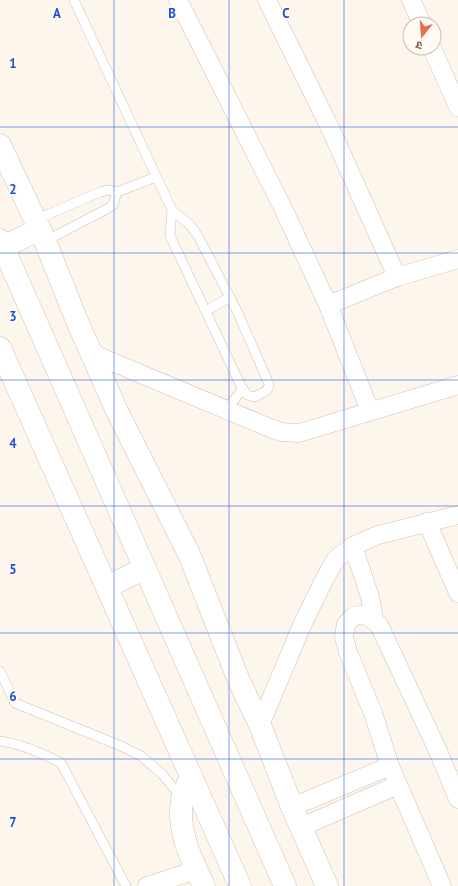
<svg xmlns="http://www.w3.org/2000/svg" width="458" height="886" viewBox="0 0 458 886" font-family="'PT Sans','Noto Sans Devanagari',sans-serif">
  <rect width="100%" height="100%" fill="#fdf6ec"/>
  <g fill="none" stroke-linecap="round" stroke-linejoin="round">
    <g stroke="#d1beb0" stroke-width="10">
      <g id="service">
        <path d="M74 0 172 210 190 225 198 236 237 311 269 384C269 392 260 394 254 397L247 395 241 386 172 240 170 235 172 210"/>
        <path d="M35 220 100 192 109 190 117 192 156 177"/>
        <path d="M45 241 107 209 113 205 117 192"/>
        <path d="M206 311 230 297"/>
        <path d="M226 410 243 389"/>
        <path d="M0 671 15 703 121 746 141 756 162 774 181 797"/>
        <path d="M0 741C22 744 42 753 61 763L126 886"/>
      </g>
    </g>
    <g stroke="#d1beb0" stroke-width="19">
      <g id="minor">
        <path d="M178 0 282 206 328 305 370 411"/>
        <path d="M267 0 331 130 397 277"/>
        <path d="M411 0 422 24"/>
        <path d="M432 48 458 107"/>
        <path d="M328 305 397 277 458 259"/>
        <path d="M91 353 270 428 281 432 299 433 458 385"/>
        <path d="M427 522 458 593"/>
        <path d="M353 546 370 597 374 619"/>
        <path d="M260 725 303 623 324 580 336 559 353 546 378 535 458 515"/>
        <path d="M292 807 390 766"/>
        <path d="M301 827 398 785"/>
        <path d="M147 886 196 870"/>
        <path d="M442 886 390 766 373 713 348 652 344 637 346 624 354 616 360 615 368 616 379 625 438 751 458 799"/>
      </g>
    </g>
    <g stroke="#d1beb0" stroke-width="23">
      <g id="tertiary">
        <path d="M0 145 45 241 77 321 117 411 189 554 239 681 260 725 292 807 327 886"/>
        <path d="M3 247 40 229"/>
        <path d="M191 777C188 784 183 792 182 800 177 831 191 858 204 886"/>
      </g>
    </g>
    <g stroke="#d6c0b0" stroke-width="23">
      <g id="secondary">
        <path d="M0 240 285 886"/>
        <path d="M0 348 240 886"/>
        <path d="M107 587 145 568"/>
      </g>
    </g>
    <use href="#service" stroke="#fff" stroke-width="9"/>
    <use href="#minor" stroke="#fff" stroke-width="18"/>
    <use href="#tertiary" stroke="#fff" stroke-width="22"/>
    <use href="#secondary" stroke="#fff" stroke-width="22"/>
  </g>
  <path fill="none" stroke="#1d4ed8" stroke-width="1" stroke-opacity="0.55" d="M114 0V886M229 0V886M344 0V886M0 127H458M0 253H458M0 380H458M0 506H458M0 633H458M0 759H458"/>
  <g font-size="13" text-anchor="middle" font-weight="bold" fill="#1d4ed8" stroke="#fffaf3" stroke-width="4" stroke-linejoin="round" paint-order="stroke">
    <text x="57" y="18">A</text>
    <text x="172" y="18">B</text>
    <text x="286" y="18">C</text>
    <text x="13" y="68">1</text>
    <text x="13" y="194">2</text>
    <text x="13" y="321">3</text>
    <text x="13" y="448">4</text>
    <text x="13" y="574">5</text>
    <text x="13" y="701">6</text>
    <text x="13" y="827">7</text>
  </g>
  <g transform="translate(422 36) rotate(197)"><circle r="19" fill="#fffaf3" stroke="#cabbb1"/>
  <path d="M0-3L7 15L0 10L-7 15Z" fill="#e76f51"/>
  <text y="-6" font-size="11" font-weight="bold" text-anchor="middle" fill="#7a5c4d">उ</text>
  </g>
</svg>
